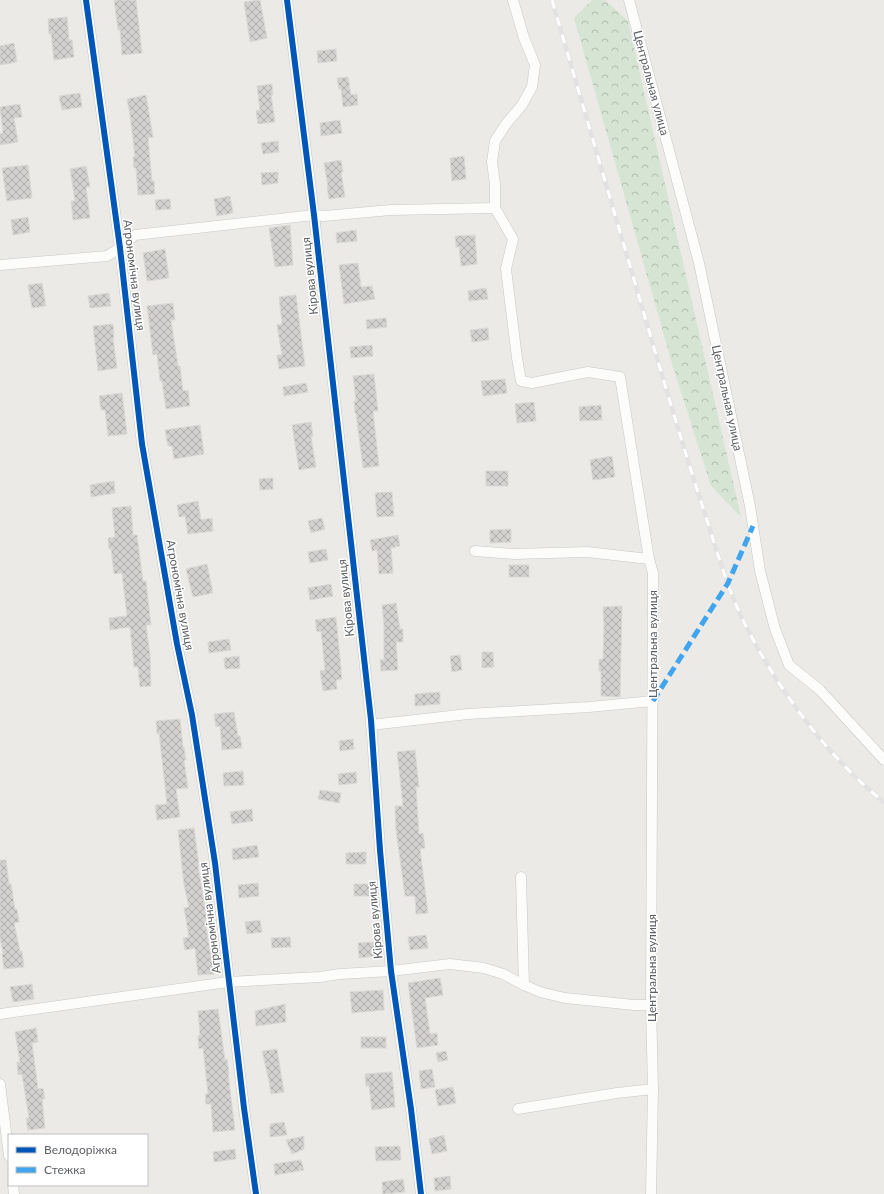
<svg xmlns="http://www.w3.org/2000/svg" width="884" height="1194" viewBox="0 0 884 1194" font-family="Lato,sans-serif">
  <defs>
    <pattern id="forest-crowns" width="20" height="18" patternUnits="userSpaceOnUse"><rect width="20" height="18" fill="#d6e5d3"/><path d="M2 6a3 3 0 1 1 6 0M12 15a3 3 0 1 1 6 0" fill="none" stroke="#b1bdaf"/></pattern>
    <pattern id="building-cross-hatch" width="8" height="8" patternUnits="userSpaceOnUse"><rect width="8" height="8" fill="#d2d1cf"/><path d="M0 0l8 8M0 8l8-8" fill="none" stroke="#aeadac"/></pattern>
  </defs>
  <rect width="100%" height="100%" fill="#ebeae6"/>
  <path fill="url(#forest-crowns)" d="M592 0H605L628 21 741 517 711 486 673 367 574 18Z"/>
  <g fill="url(#building-cross-hatch)" stroke="#dad9d6">
    <path d="M114 0H136L142 53 122 55 120 30H118Z"/>
    <path d="M260 0 267 38 250 42 244 2Z"/>
    <path d="M67 17 69 40H72L74 57 54 60 51 34H49L48 19Z"/>
    <path d="M14 43 17 62 0 65V46Z"/>
    <path d="M336 49 337 61 318 63 317 51Z"/>
    <path d="M348 77 351 95 357 94 358 105 343 107 341 89H339L337 78Z"/>
    <path d="M272 84 273 95H271L275 122 258 124 256 111 260 110 257 86Z"/>
    <path d="M80 93 82 107 62 110 59 96Z"/>
    <path d="M146 95 153 137 148 138 152 181H154L155 194 138 195 136 168H134L133 157 135 156 130 115 127 99Z"/>
    <path d="M20 104 22 117 14 118 18 142 0 145V134L3 133 0 107Z"/>
    <path d="M340 120 342 133 321 136 320 123Z"/>
    <path d="M278 141 279 152 263 154 261 143Z"/>
    <path d="M464 156 466 179 452 181 450 158Z"/>
    <path d="M341 160 343 172H341L345 197 329 199 327 186H328L324 163Z"/>
    <path d="M28 165 32 198 7 201 2 168Z"/>
    <path d="M86 166 90 187H86L90 218 73 220 71 201H75L70 169Z"/>
    <path d="M278 172V183L262 185 261 173Z"/>
    <path d="M230 196 233 213 217 216 214 199Z"/>
    <path d="M170 199 171 209 156 210 155 200Z"/>
    <path d="M28 217 30 232 13 235 11 220Z"/>
    <path d="M290 225 293 265 275 267 269 228Z"/>
    <path d="M356 230 357 241 337 243 336 233Z"/>
    <path d="M475 235 477 264 461 266 459 247H456L455 236Z"/>
    <path d="M165 249 169 278 147 281 143 253Z"/>
    <path d="M358 263 361 287 372 286 375 299 344 304 339 265Z"/>
    <path d="M42 283 46 306 32 308 28 285Z"/>
    <path d="M486 288 488 299 469 301 468 291Z"/>
    <path d="M109 293 111 306 90 308 88 296Z"/>
    <path d="M296 295 305 366 279 369 277 355H282L277 325 282 324 279 297Z"/>
    <path d="M173 303 175 320H171L178 366H180L183 391 188 390 190 406 166 409 162 381H160L157 354 153 355 147 306Z"/>
    <path d="M386 318 387 327 367 329 366 320Z"/>
    <path d="M113 324 114 338H113L117 368 98 371 93 326Z"/>
    <path d="M488 328 489 340 472 342 470 330Z"/>
    <path d="M372 345 373 356 351 358 350 347Z"/>
    <path d="M374 374 378 411H373L379 466 363 468 356 413H355L354 401H356L353 376Z"/>
    <path d="M505 379 507 393 483 396 481 381Z"/>
    <path d="M306 383 308 392 284 396 283 387Z"/>
    <path d="M122 393 127 434 108 436 105 410H101L99 396Z"/>
    <path d="M534 402 536 421 517 423 515 404Z"/>
    <path d="M601 405 602 420 580 421 579 407Z"/>
    <path d="M311 422 313 436 311 437 316 467 299 470 292 425Z"/>
    <path d="M200 425 204 454 174 459 172 446H168L165 430Z"/>
    <path d="M612 456 615 477 593 480 590 460Z"/>
    <rect x="486" y="471" width="22" height="15"/>
    <path d="M273 478V489L260 490 259 479Z"/>
    <path d="M114 481 115 493 91 497 90 485Z"/>
    <path d="M392 492 394 516 377 517 375 493Z"/>
    <path d="M198 501 201 520 212 518 213 531 188 534 185 516 179 517 177 505Z"/>
    <path d="M131 506 133 535H137L143 581H146L151 625H146L150 654 151 686 140 687 138 667H134L130 627 110 630 109 618 127 616 122 573 114 574 111 549H109L108 538 115 537 112 508Z"/>
    <path d="M322 518 325 529 311 533 308 521Z"/>
    <path d="M511 529V542L490 543V530Z"/>
    <path d="M398 535 400 546 391 548 393 573 379 574 377 550 372 551 370 540Z"/>
    <path d="M326 549 328 560 310 563 308 552Z"/>
    <path d="M207 564 213 593 193 597 186 569Z"/>
    <rect x="509" y="565" width="20" height="12"/>
    <path d="M331 584 333 596 310 600 308 588Z"/>
    <path d="M396 603 400 629H403V642H396L398 670 381 671 380 660 384 659V625L382 605Z"/>
    <path d="M622 606 620 697 601 696V671H599V659H603L604 626 603 607Z"/>
    <path d="M336 617 342 679 336 680 337 689 323 691 320 671 325 670 321 631 317 632 315 620Z"/>
    <path d="M229 639 231 650 209 653 208 642Z"/>
    <path d="M482 652H493L494 667 482 668Z"/>
    <path d="M460 655 462 670 452 672 450 656Z"/>
    <path d="M239 656 240 668 225 669 224 658Z"/>
    <path d="M440 692V704L415 706V694Z"/>
    <path d="M234 712 238 736H240L242 748 222 750 220 726 216 727 214 714Z"/>
    <path d="M180 719 183 747H184L186 760H184L188 788 176 789 180 817 157 820 155 805 167 804 159 733 157 734 156 721Z"/>
    <path d="M353 739 354 749 340 751 339 741Z"/>
    <path d="M415 750 419 787H416L419 834 423 833 425 848 420 849 428 913 416 914 415 896H405L396 830 395 806H403L397 752Z"/>
    <path d="M243 771 244 785 224 786 223 773Z"/>
    <path d="M356 772 357 783 339 785 338 774Z"/>
    <path d="M320 790 341 793 339 803 318 799Z"/>
    <path d="M252 809 253 821 232 824 230 812Z"/>
    <path d="M194 828 199 866H198L207 919 205 920 214 974 198 975 195 948 185 950 183 938 189 937 184 908 189 907 184 885 178 830Z"/>
    <path d="M257 845 259 857 233 860 232 849Z"/>
    <path d="M366 852V864H346V853Z"/>
    <path d="M0 860H6L9 884H11L15 909H17L19 922 14 923 20 951H22L24 967 4 969 2 954 3 953 0 938Z"/>
    <path d="M258 883 259 896 239 898 238 885Z"/>
    <rect x="354" y="884" width="16" height="12"/>
    <path d="M260 920 262 932 247 934 245 922Z"/>
    <path d="M426 935 428 948 410 950 408 937Z"/>
    <path d="M290 937 291 947 272 948 271 938Z"/>
    <path d="M374 942 375 956 359 958 358 943Z"/>
    <path d="M440 978 443 995 425 998 430 1034 437 1033 438 1045 417 1048 408 983Z"/>
    <path d="M32 984 34 999 13 1002 10 987Z"/>
    <path d="M383 990 384 1010 352 1013 350 992Z"/>
    <path d="M285 1004 286 1022 256 1026 255 1011Z"/>
    <path d="M218 1009 225 1060 227 1059 229 1074H228L235 1130 213 1132 211 1104H206L205 1094H208L203 1048 199 1049 198 1036 200 1035 198 1011Z"/>
    <path d="M36 1028 38 1042 32 1043 38 1089 43 1088 45 1099H42L45 1128 28 1130 26 1118H29L22 1074 18 1075 17 1062H20L15 1032Z"/>
    <rect x="361" y="1037" width="25" height="11"/>
    <path d="M277 1049 284 1092 271 1094 269 1081 262 1051Z"/>
    <path d="M446 1051 448 1060 438 1062 436 1053Z"/>
    <path d="M432 1069 435 1087 421 1089 419 1071Z"/>
    <path d="M392 1072 395 1107 372 1110 369 1086H366L365 1074Z"/>
    <path d="M453 1087 456 1103 438 1106 435 1090Z"/>
    <path d="M284 1122 287 1135 270 1137V1124Z"/>
    <path d="M444 1135 447 1151 432 1154 429 1139Z"/>
    <path d="M304 1136V1149L292 1154 286 1140Z"/>
    <path d="M400 1146 401 1160 376 1161 375 1147Z"/>
    <path d="M235 1149 236 1159 214 1162 213 1152Z"/>
    <path d="M301 1160 304 1170 275 1175 274 1164Z"/>
    <path d="M450 1176 451 1189 435 1191 434 1178Z"/>
    <path d="M403 1179 405 1192 383 1194 382 1182Z"/>
  </g>
  <g fill="none" stroke-linecap="round" stroke-linejoin="round">
    <g stroke="#c7c7c7" stroke-width="11">
      <g id="minor">
        <path d="M86 0 120 248 142 444 177 644 192 715 215 863 244 1108 256 1194"/>
        <path d="M287 0 314 215 371 720 380 850 391 971 411 1109 421 1194"/>
        <path d="M629 0 699 263 750 506 760 571 775 629 789 665 820 690 884 760"/>
        <path d="M495 208 513 239 506 269 517 358 521 381 532 383 588 372 620 377 649 559 653 573 651 1005 653 1089 651 1194"/>
        <path d="M495 208V184L492 162 495 141 506 124 522 105 532 87 535 65 524 38 513 0"/>
        <path d="M0 265 107 256 120 248 135 235 314 215 324 216 391 210 495 208"/>
        <path d="M475 551 514 554 587 552 649 559"/>
        <path d="M371 725 468 714 589 707 653 701"/>
        <path d="M521 877 524 985"/>
        <path d="M0 1014 228 982 320 977 340 974 391 971 450 964 484 968 503 974 524 985 540 992 565 998 634 1005H651"/>
        <path d="M0 1084 9 1156"/>
        <path d="M518 1109 617 1093 653 1089"/>
        <path d="M13 1185 14 1194"/>
      </g>
    </g>
    <use href="#minor" stroke="#fcfcfb" stroke-width="10"/>
    <g stroke="#e2e2e2" stroke-width="4.5">
      <path id="rail" d="M552 0C584 110 617 221 649 331 667 392 685 453 705 514 717 551 728 591 746 626 777 688 829 759 884 802"/>
    </g>
    <use href="#rail" stroke="#fff" stroke-width="3" stroke-dasharray="9" stroke-linecap="butt"/>
    <path stroke="#40a5ee" stroke-width="5" stroke-dasharray="10 5" stroke-linecap="butt" d="M653 701 728 583 753 526"/>
    <g stroke="#fff" stroke-width="8">
      <g id="cycleway">
        <path d="M86 0 120 248 142 444 177 644 192 715 215 863 244 1108 256 1194"/>
        <path d="M287 0 314 215 371 720 380 850 391 971 411 1109 421 1194"/>
      </g>
    </g>
    <use href="#cycleway" stroke="#0057b8" stroke-width="6"/>
  </g>
  <g text-anchor="middle" stroke-width="3" stroke-linejoin="round" paint-order="stroke">
    <g font-size="12" fill="#5c5f63" stroke="#fff">
      <text transform="translate(651 83) rotate(75)" y="4">Центральная улица</text>
      <text transform="translate(134 275) rotate(83)" y="4">Агрономічна вулиця</text>
      <text transform="translate(310 276) rotate(-96)" y="4">Кірова вулиця</text>
      <text transform="translate(727 398) rotate(78)" y="4">Центральная улица</text>
      <text transform="translate(180 595) rotate(80)" y="4">Агрономічна вулиця</text>
      <text transform="translate(346 598) rotate(-96)" y="4">Кірова вулиця</text>
      <text transform="translate(653 644) rotate(-90)" y="4">Центральна вулиця</text>
      <text transform="translate(210 918) rotate(-97)" y="4">Агрономічна вулиця</text>
      <text transform="translate(375 920) rotate(-95)" y="4">Кірова вулиця</text>
      <text transform="translate(652 968) rotate(-90)" y="4">Центральна вулиця</text>
    </g>
  </g>
  <rect x="8" y="1134" width="140" height="52" fill="#ffffff" stroke="#bebfc1"/>
  <rect x="16" y="1147" width="20" height="6" fill="#0057b8" stroke="#bebfc1"/>
  <text x="44" y="1154" font-size="12" fill="#5c5f63">Велодоріжка</text>
  <rect x="16" y="1167" width="20" height="6" fill="#40a5ee" stroke="#bebfc1"/>
  <text x="44" y="1174" font-size="12" fill="#5c5f63">Стежка</text>
</svg>
